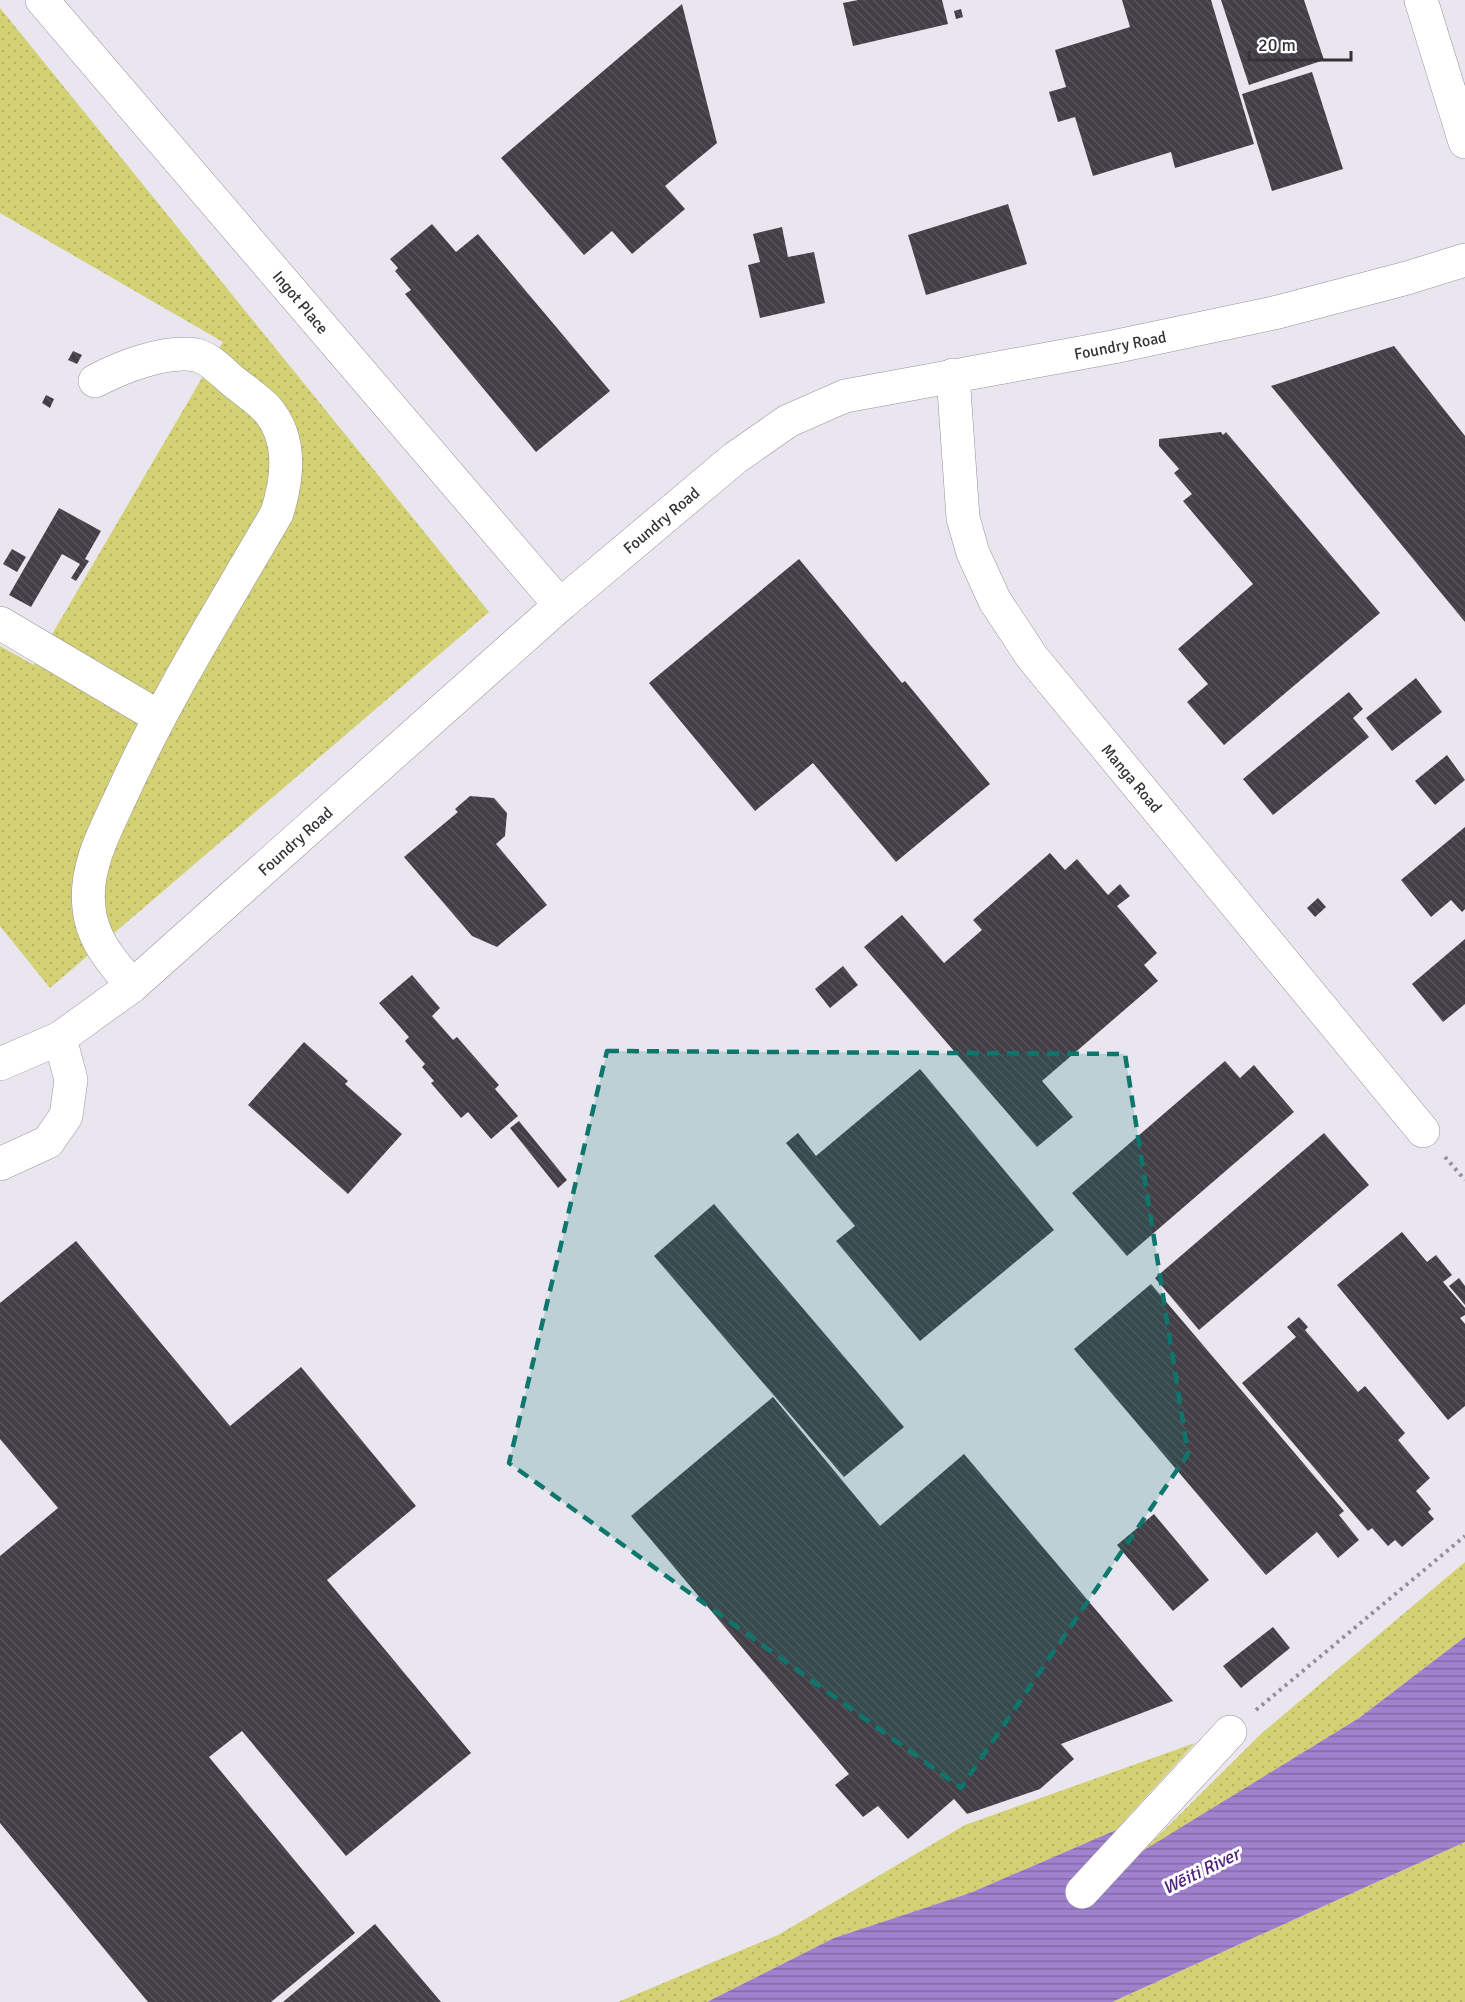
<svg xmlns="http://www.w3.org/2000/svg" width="1465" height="2002" viewBox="0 0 1465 2002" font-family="Signika,sans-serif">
  <defs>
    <pattern id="grass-dots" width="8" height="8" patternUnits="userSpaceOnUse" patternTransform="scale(1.5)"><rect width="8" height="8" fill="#d3d174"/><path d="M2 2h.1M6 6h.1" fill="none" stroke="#b6b465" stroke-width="1.8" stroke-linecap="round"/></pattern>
    <pattern id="water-rules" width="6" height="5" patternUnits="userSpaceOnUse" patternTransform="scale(1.5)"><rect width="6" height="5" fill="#a081ce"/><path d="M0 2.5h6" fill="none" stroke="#836aa8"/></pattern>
    <pattern id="building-back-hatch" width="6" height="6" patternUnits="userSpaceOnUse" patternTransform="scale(1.5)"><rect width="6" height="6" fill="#423f47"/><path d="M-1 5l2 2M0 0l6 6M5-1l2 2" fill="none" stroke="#55535a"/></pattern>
  </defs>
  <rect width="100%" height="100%" fill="#e9e6ef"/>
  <g fill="url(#grass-dots)">
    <path d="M0 8 489 612 50 988 0 926V646L34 665 223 342 0 213Z"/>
    <path d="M1465 1562V1637L1359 1718 1141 1853 1262 1733Z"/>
    <path d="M1195 1743 1116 1830 970 1893 834 1938 707 2002H618L778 1935 965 1825Z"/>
    <path d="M1465 1842V2002H1112Z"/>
  </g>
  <path fill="url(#water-rules)" d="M1465 1637V1842L1112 2002H707L834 1938 970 1893 1116 1830 1141 1852 1359 1718Z"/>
  <g fill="url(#building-back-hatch)">
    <path d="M858 0H942L948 24 853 46 843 3Z"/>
    <path d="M1122 0H1211L1254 144 1175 168 1171 152 1093 176 1075 117 1058 122 1049 92 1066 87 1055 50 1130 27Z"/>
    <path d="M1221 0H1304L1324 60 1249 85Z"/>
    <path d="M682 4 717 143 665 186 685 209 632 254 612 231 584 255 501 158Z"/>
    <path d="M961 9 963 17 956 19 954 11Z"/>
    <path d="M1312 72 1343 169 1272 191 1242 94Z"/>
    <path d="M1008 204 1027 264 926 295 908 235Z"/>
    <path d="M432 224 456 252 478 234 610 391 536 452 405 294 411 290 395 271 398 268 390 259Z"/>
    <path d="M782 227 788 257 814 252 825 303 760 318 748 265 760 262 753 234Z"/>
    <path d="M1394 346 1465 436V622L1271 386Z"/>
    <path d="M73 351 82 355 77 364 68 360Z"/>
    <path d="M46 395 54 399 50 408 42 403Z"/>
    <path d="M1221 432 1223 435 1226 432 1380 613 1224 745 1187 702 1208 684 1178 649 1253 584 1183 501 1192 494 1174 473 1179 469 1159 446V439Z"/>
    <path d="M59 508 101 531 85 559 89 561 76 581 71 578 80 564 62 554 31 607 9 595Z"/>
    <path d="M12 549 26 557 17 572 3 564Z"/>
    <path d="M799 559 902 683 905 681 990 784 896 862 813 763 755 811 649 683Z"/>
    <path d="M1416 678 1442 712 1392 751 1366 718Z"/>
    <path d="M1349 692 1363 709 1353 718 1369 737 1273 815 1243 779Z"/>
    <path d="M1447 755 1465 780 1435 805 1415 781Z"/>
    <path d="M470 796 494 798 507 813 505 836 496 844 547 905 497 947 472 936 404 857 458 812 455 809Z"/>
    <path d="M1465 827V909L1462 912 1451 900 1431 917 1401 880Z"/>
    <path d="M1050 853 1065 870 1077 859 1108 895 1120 884 1130 896 1117 906 1157 953 1144 965 1158 981 1042 1081 1073 1117 1037 1147 864 947 902 915 944 963 982 930 973 920Z"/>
    <path d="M1318 898 1326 907 1315 917 1307 908Z"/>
    <path d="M1465 939V1004L1443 1022 1412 984Z"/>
    <path d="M843 966 858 985 830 1008 815 989Z"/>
    <path d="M412 975 440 1008 432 1016 453 1040 457 1037 499 1085 495 1089 518 1116 491 1139 468 1112 461 1118 431 1083 434 1081 422 1067 425 1064 405 1041 409 1037 379 1003Z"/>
    <path d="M304 1042 348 1081 345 1084 402 1134 348 1194 248 1105Z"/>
    <path d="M1225 1061 1240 1078 1254 1065 1294 1112 1127 1256 1072 1193Z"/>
    <path d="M920 1069 1054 1230 920 1341 836 1241 855 1226 786 1143 798 1133 816 1156Z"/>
    <path d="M519 1121 567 1180 558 1188 510 1128Z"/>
    <path d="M1324 1133 1369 1185 1199 1330 1155 1278Z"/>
    <path d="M714 1204 904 1427 844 1477 654 1256Z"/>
    <path d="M1402 1232 1427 1262 1436 1255 1452 1275 1443 1282 1465 1308V1315L1460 1318 1465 1324V1406L1448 1420 1337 1285Z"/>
    <path d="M76 1241 230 1426 301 1367 416 1506 327 1580 471 1753 346 1856 242 1731 209 1757 355 1933 271 2002H148L0 1823V1556L58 1508 0 1439V1303Z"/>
    <path d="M1459 1278 1465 1286V1305L1449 1286Z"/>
    <path d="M1151 1284 1344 1511 1339 1515 1359 1540 1338 1558 1317 1532 1266 1575 1074 1349Z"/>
    <path d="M1299 1317 1308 1327 1305 1330 1358 1392 1365 1386 1405 1433 1398 1440 1430 1478 1416 1491 1431 1509 1428 1512 1434 1519 1402 1547 1395 1540 1388 1546 1372 1528 1368 1531 1242 1383 1296 1337 1287 1327Z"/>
    <path d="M773 1397 880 1526 964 1454 1173 1701 1061 1744 1074 1759 1040 1789 967 1814 954 1799 908 1839 878 1806 863 1817 835 1785 849 1774 631 1516Z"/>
    <path d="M1154 1514 1209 1580 1173 1611 1117 1545Z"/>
    <path d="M1273 1627 1290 1648 1241 1688 1223 1666Z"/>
    <path d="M375 1924 441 2002H283Z"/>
  </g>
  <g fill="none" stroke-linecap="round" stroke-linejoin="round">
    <g stroke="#95929b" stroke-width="34">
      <g id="minor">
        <path d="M42 0 560 605"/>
        <path d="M1421 0 1465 142"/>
        <path d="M953 375 963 518 973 553 995 601 1032 657 1423 1131"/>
        <path d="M95 381C121 367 165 350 196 355 210 358 223 373 234 382 244 390 256 398 266 408 293 438 288 478 277 513 224 605 167 695 123 792 106 829 84 867 89 908 92 941 113 962 132 986"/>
        <path d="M0 623 159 717"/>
        <path d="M0 1064 60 1038 132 986 560 605 735 458 788 421 845 396 1113 347 1278 312 1407 278 1465 260"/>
        <path d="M0 1164 48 1142 66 1116 71 1080 60 1038"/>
        <path d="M1082 1892 1230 1732"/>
      </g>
    </g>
    <g stroke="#939097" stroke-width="4" stroke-dasharray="3 4.5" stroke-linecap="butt">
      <path d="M1445 1157 1465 1180"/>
      <path d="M1256 1710 1465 1536"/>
    </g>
    <use href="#minor" stroke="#fff" stroke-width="33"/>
  </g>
  <path fill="#0f766e" fill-opacity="0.2" stroke="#0f766e" stroke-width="4.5" stroke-dasharray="12 8" stroke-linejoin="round" d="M607 1051 1125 1054 1188 1454 961 1788 509 1463Z"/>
  <g text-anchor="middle" stroke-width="6" stroke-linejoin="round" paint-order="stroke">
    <g font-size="16" fill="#343236" stroke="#fff">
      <text transform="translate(301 302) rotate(50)" y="6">Ingot Place</text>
      <text transform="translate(1120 345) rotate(-11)" y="6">Foundry Road</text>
      <text transform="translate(661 520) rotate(-40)" y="6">Foundry Road</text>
      <text transform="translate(1132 778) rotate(50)" y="6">Manga Road</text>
      <text transform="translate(295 841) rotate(-42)" y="6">Foundry Road</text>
    </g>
    <g font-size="18" font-style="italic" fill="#4e227d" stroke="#fff">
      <text transform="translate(1201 1871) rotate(-26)" y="6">Wēiti River</text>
    </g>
  </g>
  <path d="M1249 51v9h102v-9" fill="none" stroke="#343236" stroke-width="3"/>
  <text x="1258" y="51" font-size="18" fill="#343236" stroke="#ffffff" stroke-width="4.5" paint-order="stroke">20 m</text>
</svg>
